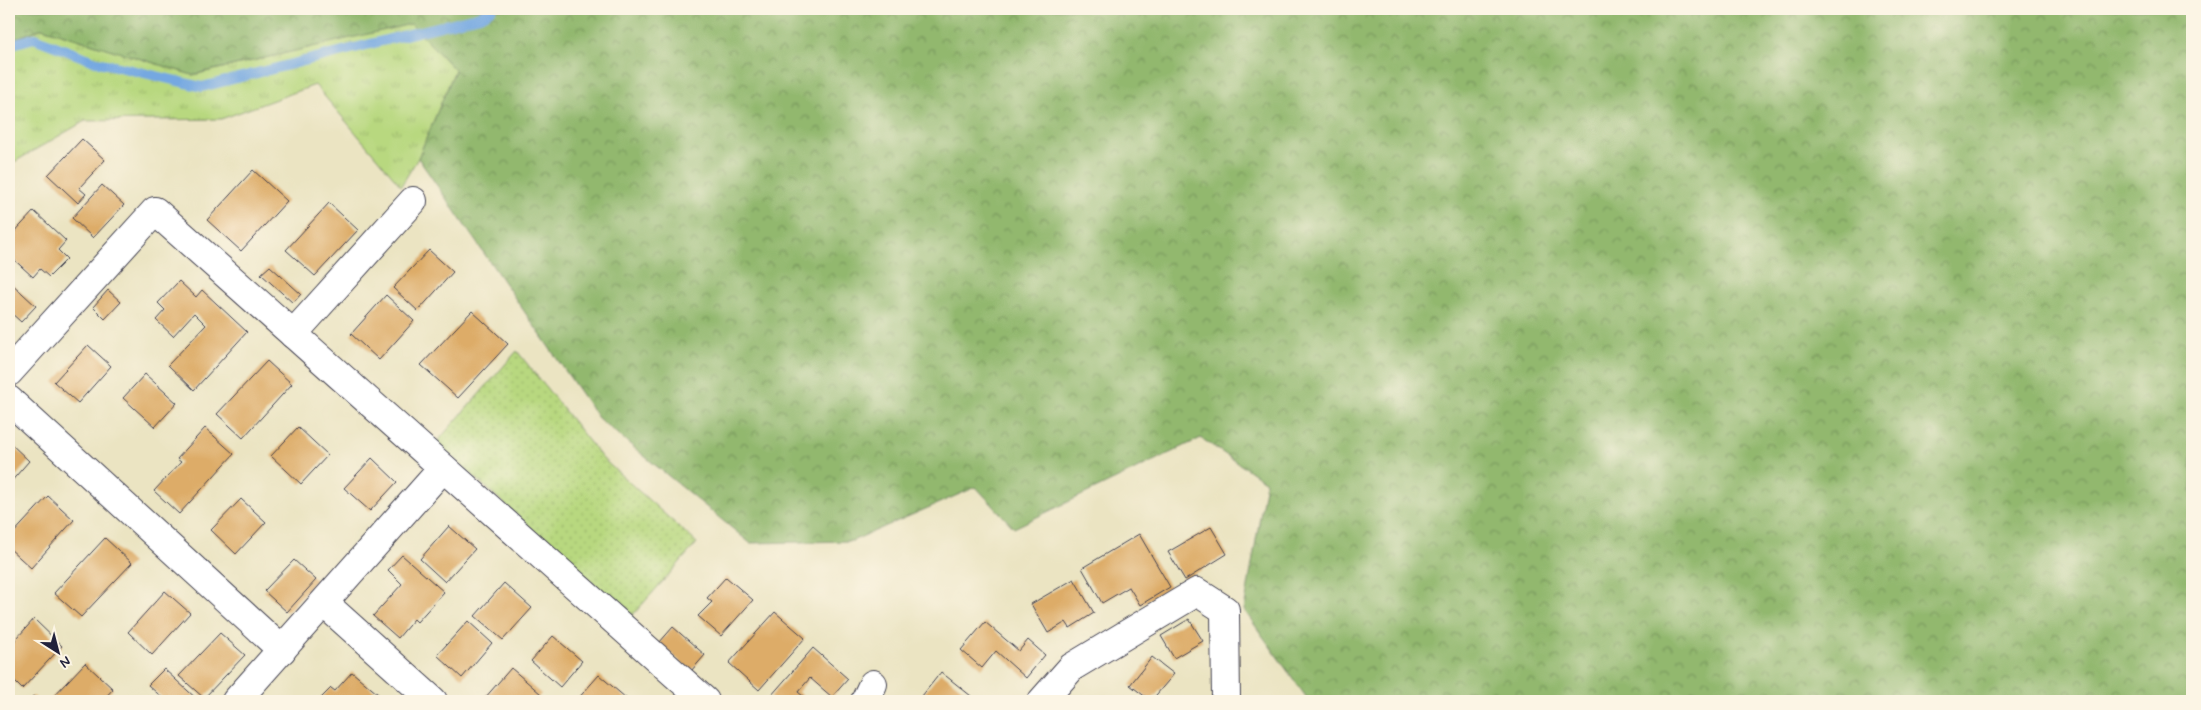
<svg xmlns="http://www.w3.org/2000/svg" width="2201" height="710" viewBox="0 0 2201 710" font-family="Mynerve,sans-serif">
  <defs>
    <pattern id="grass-tufts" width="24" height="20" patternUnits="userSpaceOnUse" patternTransform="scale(1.25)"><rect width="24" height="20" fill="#b8d87f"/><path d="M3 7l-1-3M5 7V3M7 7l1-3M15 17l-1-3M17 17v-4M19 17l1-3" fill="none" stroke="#9eb96f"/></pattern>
    <pattern id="forest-crowns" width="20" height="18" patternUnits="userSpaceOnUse" patternTransform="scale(1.25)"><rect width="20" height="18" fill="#92b86e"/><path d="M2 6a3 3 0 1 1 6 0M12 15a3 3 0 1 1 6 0" fill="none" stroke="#77955c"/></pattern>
    <pattern id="park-dots" width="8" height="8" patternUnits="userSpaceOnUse" patternTransform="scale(1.25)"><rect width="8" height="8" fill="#b8d87f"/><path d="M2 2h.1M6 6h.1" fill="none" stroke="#9eb96f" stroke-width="1.8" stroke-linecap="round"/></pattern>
  </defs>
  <rect width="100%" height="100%" fill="#fcf5e5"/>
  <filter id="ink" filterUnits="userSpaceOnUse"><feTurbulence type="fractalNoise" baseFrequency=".02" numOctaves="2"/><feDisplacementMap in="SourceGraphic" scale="10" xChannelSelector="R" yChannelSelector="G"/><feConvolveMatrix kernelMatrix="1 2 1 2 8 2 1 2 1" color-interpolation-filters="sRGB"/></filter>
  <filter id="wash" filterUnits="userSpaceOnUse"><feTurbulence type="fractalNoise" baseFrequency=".0096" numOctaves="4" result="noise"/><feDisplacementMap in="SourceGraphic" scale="20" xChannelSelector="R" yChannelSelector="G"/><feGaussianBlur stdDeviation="1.12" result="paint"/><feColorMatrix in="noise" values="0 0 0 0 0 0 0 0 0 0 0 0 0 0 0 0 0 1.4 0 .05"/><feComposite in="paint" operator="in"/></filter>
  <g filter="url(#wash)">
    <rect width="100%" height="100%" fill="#ebe4c2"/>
    <path fill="url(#grass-tufts)" stroke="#6d7d5d" d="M411 23 455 70 418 158 401 186 315 85 221 119 85 121 9 165V41L42 28 193 75Z"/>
    <path fill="url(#forest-crowns)" stroke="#5a6d54" d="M9 9H2192V701H1309L1244 610 1266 482 1201 438 1014 528 976 487 852 541 750 543 598 418 418 158 455 70 411 24 192 75 42 28 9 41Z"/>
    <path fill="url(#park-dots)" stroke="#6d7d5d" d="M517 351 603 459 697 543 631 617 436 443Z"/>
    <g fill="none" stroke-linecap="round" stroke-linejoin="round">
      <path stroke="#74a8e1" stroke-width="10" d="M9 45 34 38 94 61 202 87 480 16 492 9"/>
    </g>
    <g id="blocks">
      <g fill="#ddac67">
        <path d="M82 139 105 160 79 188 86 194 78 203 48 175Z"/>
        <path d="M253 170 287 201 241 251 207 220Z"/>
        <path d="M102 185 124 205 93 238 72 218Z"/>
        <path d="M329 203 358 230 315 276 286 250Z"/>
        <path d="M34 211 66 241 58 250 67 259 49 277 40 269 33 277 9 255V238Z"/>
        <path d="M429 250 453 272 418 311 393 288Z"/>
        <path d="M270 266 301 294 293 303 261 274Z"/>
        <path d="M9 281 36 306 21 322 9 311Z"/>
        <path d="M179 281 196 297 202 290 247 332 194 390 168 365 206 325 194 313 173 336 156 320 165 310 158 303Z"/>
        <path d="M108 290 121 302 105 319 93 307Z"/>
        <path d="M386 295 414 321 379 360 351 334Z"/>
        <path d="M472 311 508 344 458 398 421 365Z"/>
        <path d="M88 345 111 366 78 403 54 382Z"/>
        <path d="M267 361 292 384 243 438 217 414Z"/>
        <path d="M145 374 177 403 155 427 123 398Z"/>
        <path d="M298 427 328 455 301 484 271 456Z"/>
        <path d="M205 428 234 454 179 514 154 491 181 462 177 459Z"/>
        <path d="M9 442 29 461 9 484Z"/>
        <path d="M372 458 397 482 370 511 344 488Z"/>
        <path d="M48 496 74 520 31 568 9 548V538Z"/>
        <path d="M241 499 266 522 236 554 211 530Z"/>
        <path d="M449 526 475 549 445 582 420 559Z"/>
        <path d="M1211 527 1227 554 1185 580 1168 552Z"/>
        <path d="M1139 534 1170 587 1140 605 1129 587 1102 603 1082 568Z"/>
        <path d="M105 538 132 563 81 617 54 593Z"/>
        <path d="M402 555 444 592 417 622 414 619 398 638 373 616 402 584 388 570Z"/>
        <path d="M294 560 316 580 287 612 264 591Z"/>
        <path d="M726 577 753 600 721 636 698 616 712 602 707 598Z"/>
        <path d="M1074 579 1094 613 1070 628 1066 622 1048 633 1031 604Z"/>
        <path d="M504 583 532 608 503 640 475 616Z"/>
        <path d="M165 591 190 613 152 655 128 632Z"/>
        <path d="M775 612 805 638 759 690 729 663Z"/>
        <path d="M34 619 62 646 22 689 9 676V647Z"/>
        <path d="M1189 619 1203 641 1174 658 1161 636Z"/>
        <path d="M468 621 492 643 462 678 437 655Z"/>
        <path d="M985 622 1019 651 1028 640 1045 655 1026 678 996 651 982 668 961 650Z"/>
        <path d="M673 627 705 655 691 671 659 643Z"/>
        <path d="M220 633 245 655 204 698 179 676Z"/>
        <path d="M553 636 582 661 560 687 531 661Z"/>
        <path d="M813 648 848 679 832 697 810 678 798 692 809 701H774L770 697Z"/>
        <path d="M1152 657 1174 674 1151 701 1130 685Z"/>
        <path d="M85 663 113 689 102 701H49Z"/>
        <path d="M511 668 541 694 535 701H487L484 699Z"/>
        <path d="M164 669 199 701H166L148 685Z"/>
        <path d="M352 672 384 699 382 701H318L331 688 335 691Z"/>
        <path d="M941 672 976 700 975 701H918Z"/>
        <path d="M599 675 626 698 623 701H576Z"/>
        <path d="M33 696 39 701H28Z"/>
      </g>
    </g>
  </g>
  <g filter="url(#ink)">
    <use href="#blocks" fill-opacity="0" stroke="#403f4f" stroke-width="1"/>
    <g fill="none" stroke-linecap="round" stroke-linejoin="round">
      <g stroke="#403f4f" stroke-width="30">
        <g id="minor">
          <path d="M293 334 413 201"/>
          <path d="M9 372 155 211 705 701"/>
          <path d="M9 400 282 650"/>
          <path d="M324 603 433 701"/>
          <path d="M236 701 443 468"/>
          <path d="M865 701 873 684"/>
          <path d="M1042 701 1072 667 1197 592 1225 610 1226 701"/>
        </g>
      </g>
      <use href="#minor" stroke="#fff" stroke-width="28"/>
    </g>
  </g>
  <rect width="2201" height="710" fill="none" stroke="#fcf5e5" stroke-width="30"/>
  <g transform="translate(58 652) rotate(144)" stroke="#fcf5e5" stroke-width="4" paint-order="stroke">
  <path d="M0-4L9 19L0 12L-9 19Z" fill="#22223b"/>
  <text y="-8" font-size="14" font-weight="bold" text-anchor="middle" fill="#22223b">N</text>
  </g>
</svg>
